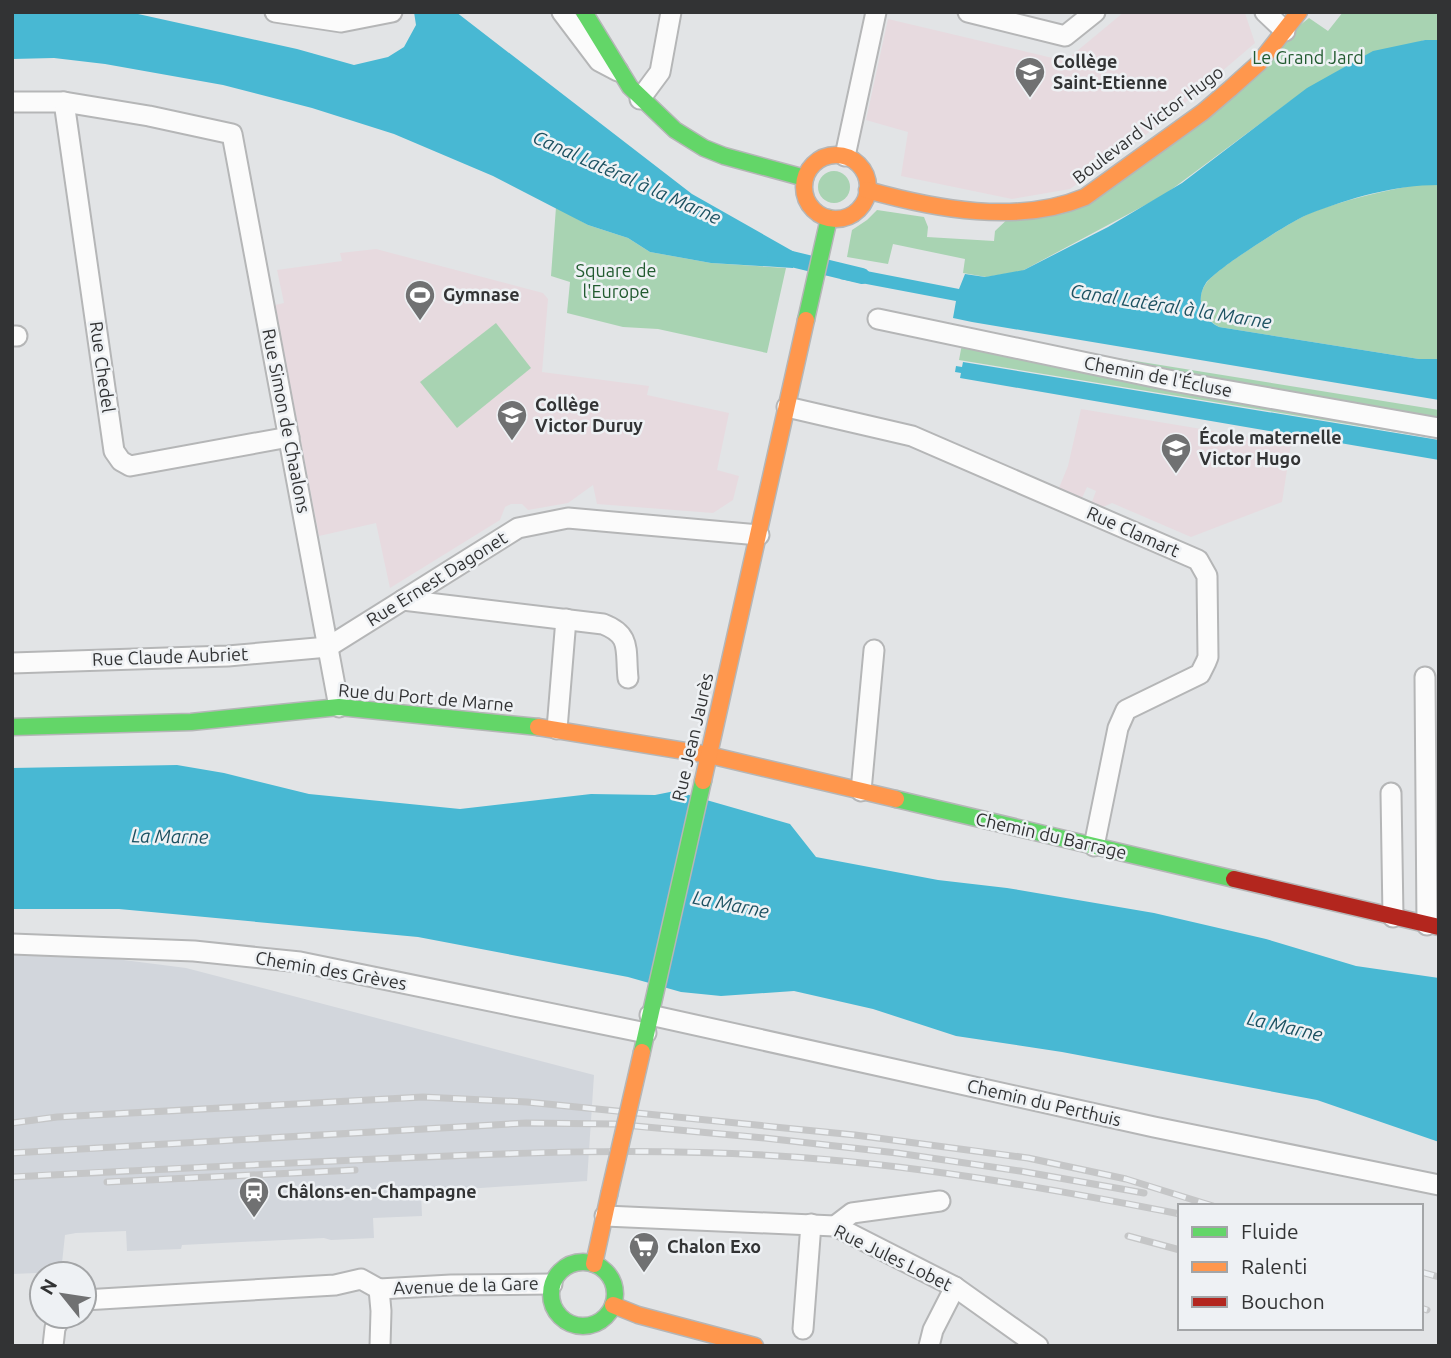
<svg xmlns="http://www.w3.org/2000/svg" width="1451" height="1358" viewBox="0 0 1451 1358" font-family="Ubuntu,sans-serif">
  <rect width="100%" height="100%" fill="#e2e4e6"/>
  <path fill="#d2d6dc" d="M12 955 108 958 186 968 594 1075 587 1181 421 1192 422 1216 373 1218 374 1238 331 1240 324 1238 182 1245 181 1249 127 1251 126 1231 76 1233 65 1235 61 1272 12 1274Z"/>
  <g fill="#e7dadf">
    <path d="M1124 12H1240L1245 13 1255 43 1159 125 1070 189 1012 199 901 176 908 132 866 120 888 19 1065 61Z"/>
    <path d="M376 249 543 293 548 299 542 372 649 386 647 395 729 413 717 470 739 476 733 500 713 513 597 504 593 485 568 503 528 510 522 504H511L505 507 500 520 390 588 376 523 319 536 275 305 284 303 277 270 342 261 340 253Z"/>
    <path d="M1081 409 1291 444 1282 502 1191 537 1112 503 1103 507 1092 502 1096 491 1087 487 1082 498 1059 488 1068 466Z"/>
  </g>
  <g fill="#a8d3b2">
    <path d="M1343 12H1439V40H1425L1351 63 1289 102 1164 195 1022 271 986 277 963 273 965 259 893 244 888 264 847 257 852 230 867 220 877 210 924 217 928 227 927 237 994 241 995 231 1013 214 1083 198 1309 18 1328 31Z"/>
    <circle cx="834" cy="187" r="16"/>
    <path d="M1415 185H1439V359H1419L1219 327C1202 318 1194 299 1207 282 1218 267 1292 221 1310 213 1344 200 1379 192 1415 185Z"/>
    <path d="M556 207 588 225 628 238 650 252 711 263 786 268 767 353 658 329 623 327 567 313 570 282 551 276Z"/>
    <path d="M496 323 531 368 457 428 420 382Z"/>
    <path d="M963 339 1439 429V439L959 360Z"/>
    <path d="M999 339 1439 410V425Z"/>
  </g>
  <g fill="#48b8d3">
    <path d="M12 12H129L297 49 354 65 388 57 404 47 416 25 414 12H456L692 194 796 253 793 268 711 263 650 252 628 238 588 225 493 176 394 134 312 108 223 85 105 64 54 58 12 59Z"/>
    <path d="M1425 40H1439V185C1394 185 1350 198 1309 214 1291 221 1216 269 1206 283 1195 299 1202 319 1219 327L1419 359H1439V400L972 322 953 318 956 301 840 279 843 264 850 266 851 268 959 289 965 274 985 277 1024 270 1108 227 1182 183 1307 88 1373 51Z"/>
    <path d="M963 362 1439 440V460L960 378 961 373 955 372 956 366 962 367Z"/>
    <path d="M177 765 224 773 309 794 460 809 591 794 655 795 675 791 790 824 816 857 938 880 1007 888 1154 913 1266 939 1356 966 1439 978V1142L1317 1100 1062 1052 956 1036 873 1009 794 991 721 996 681 992 628 977 418 937 119 909H12V768Z"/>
  </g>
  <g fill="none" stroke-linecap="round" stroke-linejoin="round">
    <path stroke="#48b8d3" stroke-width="16" d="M775 255 862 276"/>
    <g stroke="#b5b6b7" stroke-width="23">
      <g id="street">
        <path d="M275 12 341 22 392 12"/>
        <path d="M562 12 599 61 618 71"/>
        <path d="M968 12 1065 36 1095 12"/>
        <path d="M1265 12 1285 31"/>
        <path d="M640 99 660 72 671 12"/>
        <path d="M12 102H64L149 116 232 134 339 707"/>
        <path d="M64 102 114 451 121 461 130 466 289 437"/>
        <path d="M845 156 876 12"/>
        <path d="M878 319 1173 381 1439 428"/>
        <path d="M12 336H17"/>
        <path d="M787 407 912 436 1198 560 1207 576 1208 657 1206 662 1200 674 1126 710 1118 728 1094 846"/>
        <path d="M403 600 603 624C632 635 625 650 628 678"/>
        <path d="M12 663 228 656 328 647 518 528 568 518 759 535"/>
        <path d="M1425 677 1427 925"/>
        <path d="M557 729 566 619"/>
        <path d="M861 791 874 650"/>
        <path d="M1391 793 1393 917"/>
        <path d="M12 944 194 951 300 962 646 1033"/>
        <path d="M650 1015 1154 1127 1439 1185"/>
        <path d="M605 1216 835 1226 955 1287 1038 1346"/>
        <path d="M835 1226 852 1213 940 1201"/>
        <path d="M379 1289 451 1285 552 1284"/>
        <path d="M379 1289 381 1311 380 1346"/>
        <path d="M84 1300 335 1285 361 1279 379 1289"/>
        <path d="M803 1329 811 1224"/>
        <path d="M53 1346 55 1328 61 1316"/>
        <path d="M929 1346 933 1330 955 1287"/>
      </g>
    </g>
    <g stroke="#b5b6b7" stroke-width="19">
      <g id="fast">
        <path d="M584 12 630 87 675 130 704 148 724 156 805 178"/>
        <path d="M806 320 829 218"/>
        <path d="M12 727 191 722 339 707 538 727"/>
        <path d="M896 799 1234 879"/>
        <path d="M642 1052 703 781"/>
        <circle cx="583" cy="1294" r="32"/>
      </g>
    </g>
    <g stroke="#b5b6b7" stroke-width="19">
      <g id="slow">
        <circle cx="836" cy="187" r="32"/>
        <path d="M867 190C935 209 1018 225 1085 197L1203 112 1230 89 1259 63 1299 12"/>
        <path d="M538 727 709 755 896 799"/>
        <path d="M703 781 806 320"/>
        <path d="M594 1264 609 1195"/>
        <path d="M613 1305 638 1315 755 1346"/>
      </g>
    </g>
    <g stroke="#b5b6b7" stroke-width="19">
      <path id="jam" d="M1234 879 1439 927"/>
    </g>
    <use href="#street" stroke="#fbfbfb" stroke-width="19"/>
    <use href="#fast" stroke="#63d668" stroke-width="16"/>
    <use href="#slow" stroke="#ff974d" stroke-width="16"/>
    <use href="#jam" stroke="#b3261e" stroke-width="16"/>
    <g stroke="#c5c6c7" stroke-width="7">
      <g id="rail">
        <path d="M12 1123 57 1117 423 1097 527 1102 855 1135 1028 1158 1126 1179 1213 1206"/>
        <path d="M12 1153 526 1123 614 1124 765 1138 897 1153 1020 1171 1144 1193"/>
        <path d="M12 1177C134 1170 255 1165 377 1159 510 1153 644 1147 778 1156 913 1164 1047 1188 1180 1214"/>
        <path d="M107 1182 355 1170"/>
        <path d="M1128 1236 1180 1250"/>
        <path d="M1421 1272 1439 1277"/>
        <path d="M1421 1308 1427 1310"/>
      </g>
    </g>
    <use href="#rail" stroke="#eef1f4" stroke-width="4.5" stroke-dasharray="13" stroke-linecap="butt"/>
    <g stroke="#b5b6b7" stroke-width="19" stroke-linecap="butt">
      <path id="slow-bridge" d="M609 1195 642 1052"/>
    </g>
    <use href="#slow-bridge" stroke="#ff974d" stroke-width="16"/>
  </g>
  <defs>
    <g id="school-pin" transform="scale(1.575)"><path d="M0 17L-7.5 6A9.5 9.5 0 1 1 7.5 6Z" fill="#707172" stroke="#eef1f4"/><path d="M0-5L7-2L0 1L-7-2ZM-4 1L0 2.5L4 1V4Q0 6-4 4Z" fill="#fff"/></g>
    <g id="stadium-pin" transform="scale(1.575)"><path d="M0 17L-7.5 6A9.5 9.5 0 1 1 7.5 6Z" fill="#707172" stroke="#eef1f4"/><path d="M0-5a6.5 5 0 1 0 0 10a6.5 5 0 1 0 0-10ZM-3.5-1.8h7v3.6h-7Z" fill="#fff"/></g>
    <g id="station-pin" transform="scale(1.575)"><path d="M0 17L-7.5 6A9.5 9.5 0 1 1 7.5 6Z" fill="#707172" stroke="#eef1f4"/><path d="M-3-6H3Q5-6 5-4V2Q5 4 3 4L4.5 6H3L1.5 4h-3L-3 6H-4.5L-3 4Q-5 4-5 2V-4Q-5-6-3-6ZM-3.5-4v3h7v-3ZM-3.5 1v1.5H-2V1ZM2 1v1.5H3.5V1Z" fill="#fff"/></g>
    <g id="supermarket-pin" transform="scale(1.575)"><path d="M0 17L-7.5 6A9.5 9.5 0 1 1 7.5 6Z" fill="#707172" stroke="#eef1f4"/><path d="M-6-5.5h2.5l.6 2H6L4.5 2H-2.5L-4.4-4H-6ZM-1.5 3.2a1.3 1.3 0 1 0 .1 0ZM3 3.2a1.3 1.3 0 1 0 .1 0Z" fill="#fff"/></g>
  </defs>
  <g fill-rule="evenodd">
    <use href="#school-pin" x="1030" y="72"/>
    <use href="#stadium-pin" x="420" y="295"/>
    <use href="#school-pin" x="512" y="415"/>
    <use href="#school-pin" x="1176" y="448"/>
    <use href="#station-pin" x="254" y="1192"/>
    <use href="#supermarket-pin" x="644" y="1247"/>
  </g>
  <g text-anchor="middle" stroke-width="5" stroke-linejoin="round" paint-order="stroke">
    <g font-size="18" fill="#225b30" stroke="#eef1f4">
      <text x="1308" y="64">Le Grand Jard</text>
      <text x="616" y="277">Square de<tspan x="616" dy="21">l'Europe</tspan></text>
    </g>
    <g font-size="18" font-weight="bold" fill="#323334" stroke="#eef1f4" text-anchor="start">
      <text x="1053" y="68">Collège<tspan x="1053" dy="21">Saint-Etienne</tspan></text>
      <text x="443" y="301">Gymnase</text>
      <text x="535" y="411">Collège<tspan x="535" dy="21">Victor Duruy</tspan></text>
      <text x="1199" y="444">École maternelle<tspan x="1199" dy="21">Victor Hugo</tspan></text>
      <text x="277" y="1198">Châlons-en-Champagne</text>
      <text x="667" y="1253">Chalon Exo</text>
    </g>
    <g font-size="18" fill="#323334" stroke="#eef1f4">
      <text transform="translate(1148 125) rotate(-37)" y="6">Boulevard Victor Hugo</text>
      <text transform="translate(102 367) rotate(82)" y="6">Rue Chedel</text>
      <text transform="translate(1158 377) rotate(11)" y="6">Chemin de l'Écluse</text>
      <text transform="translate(286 421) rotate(79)" y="6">Rue Simon de Chaalons</text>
      <text transform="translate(1133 532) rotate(24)" y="6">Rue Clamart</text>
      <text transform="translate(437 579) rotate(-32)" y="6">Rue Ernest Dagonet</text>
      <text transform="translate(170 657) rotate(-2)" y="6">Rue Claude Aubriet</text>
      <text transform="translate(426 698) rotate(5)" y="6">Rue du Port de Marne</text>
      <text transform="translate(693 737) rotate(-77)" y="6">Rue Jean Jaurès</text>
      <text transform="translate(1051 836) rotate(13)" y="6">Chemin du Barrage</text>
      <text transform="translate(331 971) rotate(10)" y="6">Chemin des Grèves</text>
      <text transform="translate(1044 1103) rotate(13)" y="6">Chemin du Perthuis</text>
      <text transform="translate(893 1258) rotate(26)" y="6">Rue Jules Lobet</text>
      <text transform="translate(466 1286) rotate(-2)" y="6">Avenue de la Gare</text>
    </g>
    <g font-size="19" font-style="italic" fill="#1c5161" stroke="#eef1f4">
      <text transform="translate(627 177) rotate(24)" y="7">Canal Latéral à la Marne</text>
      <text transform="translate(1171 306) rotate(9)" y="7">Canal Latéral à la Marne</text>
      <text transform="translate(170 836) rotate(1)" y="7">La Marne</text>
      <text transform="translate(731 904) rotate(11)" y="7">La Marne</text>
      <text transform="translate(1285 1026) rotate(13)" y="7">La Marne</text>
    </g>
  </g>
  <rect width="1451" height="1358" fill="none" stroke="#323334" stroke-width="28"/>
  <rect x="1178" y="1204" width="245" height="126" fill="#eef1f4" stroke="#a3a5a7" stroke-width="2"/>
  <rect x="1192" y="1227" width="35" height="10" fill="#63d668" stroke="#a3a5a7" stroke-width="2"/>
  <text x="1241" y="1239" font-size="21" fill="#323334">Fluide</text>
  <rect x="1192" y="1262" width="35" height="10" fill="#ff974d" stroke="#a3a5a7" stroke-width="2"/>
  <text x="1241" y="1274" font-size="21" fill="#323334">Ralenti</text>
  <rect x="1192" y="1297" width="35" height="10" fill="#b3261e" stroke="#a3a5a7" stroke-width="2"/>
  <text x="1241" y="1309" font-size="21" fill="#323334">Bouchon</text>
  <g transform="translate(63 1295) rotate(300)"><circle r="33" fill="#eef1f4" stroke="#a3a5a7" stroke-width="2"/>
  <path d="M0-5L12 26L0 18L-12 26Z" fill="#707172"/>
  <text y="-10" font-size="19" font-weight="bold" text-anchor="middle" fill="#323334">N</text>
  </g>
</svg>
